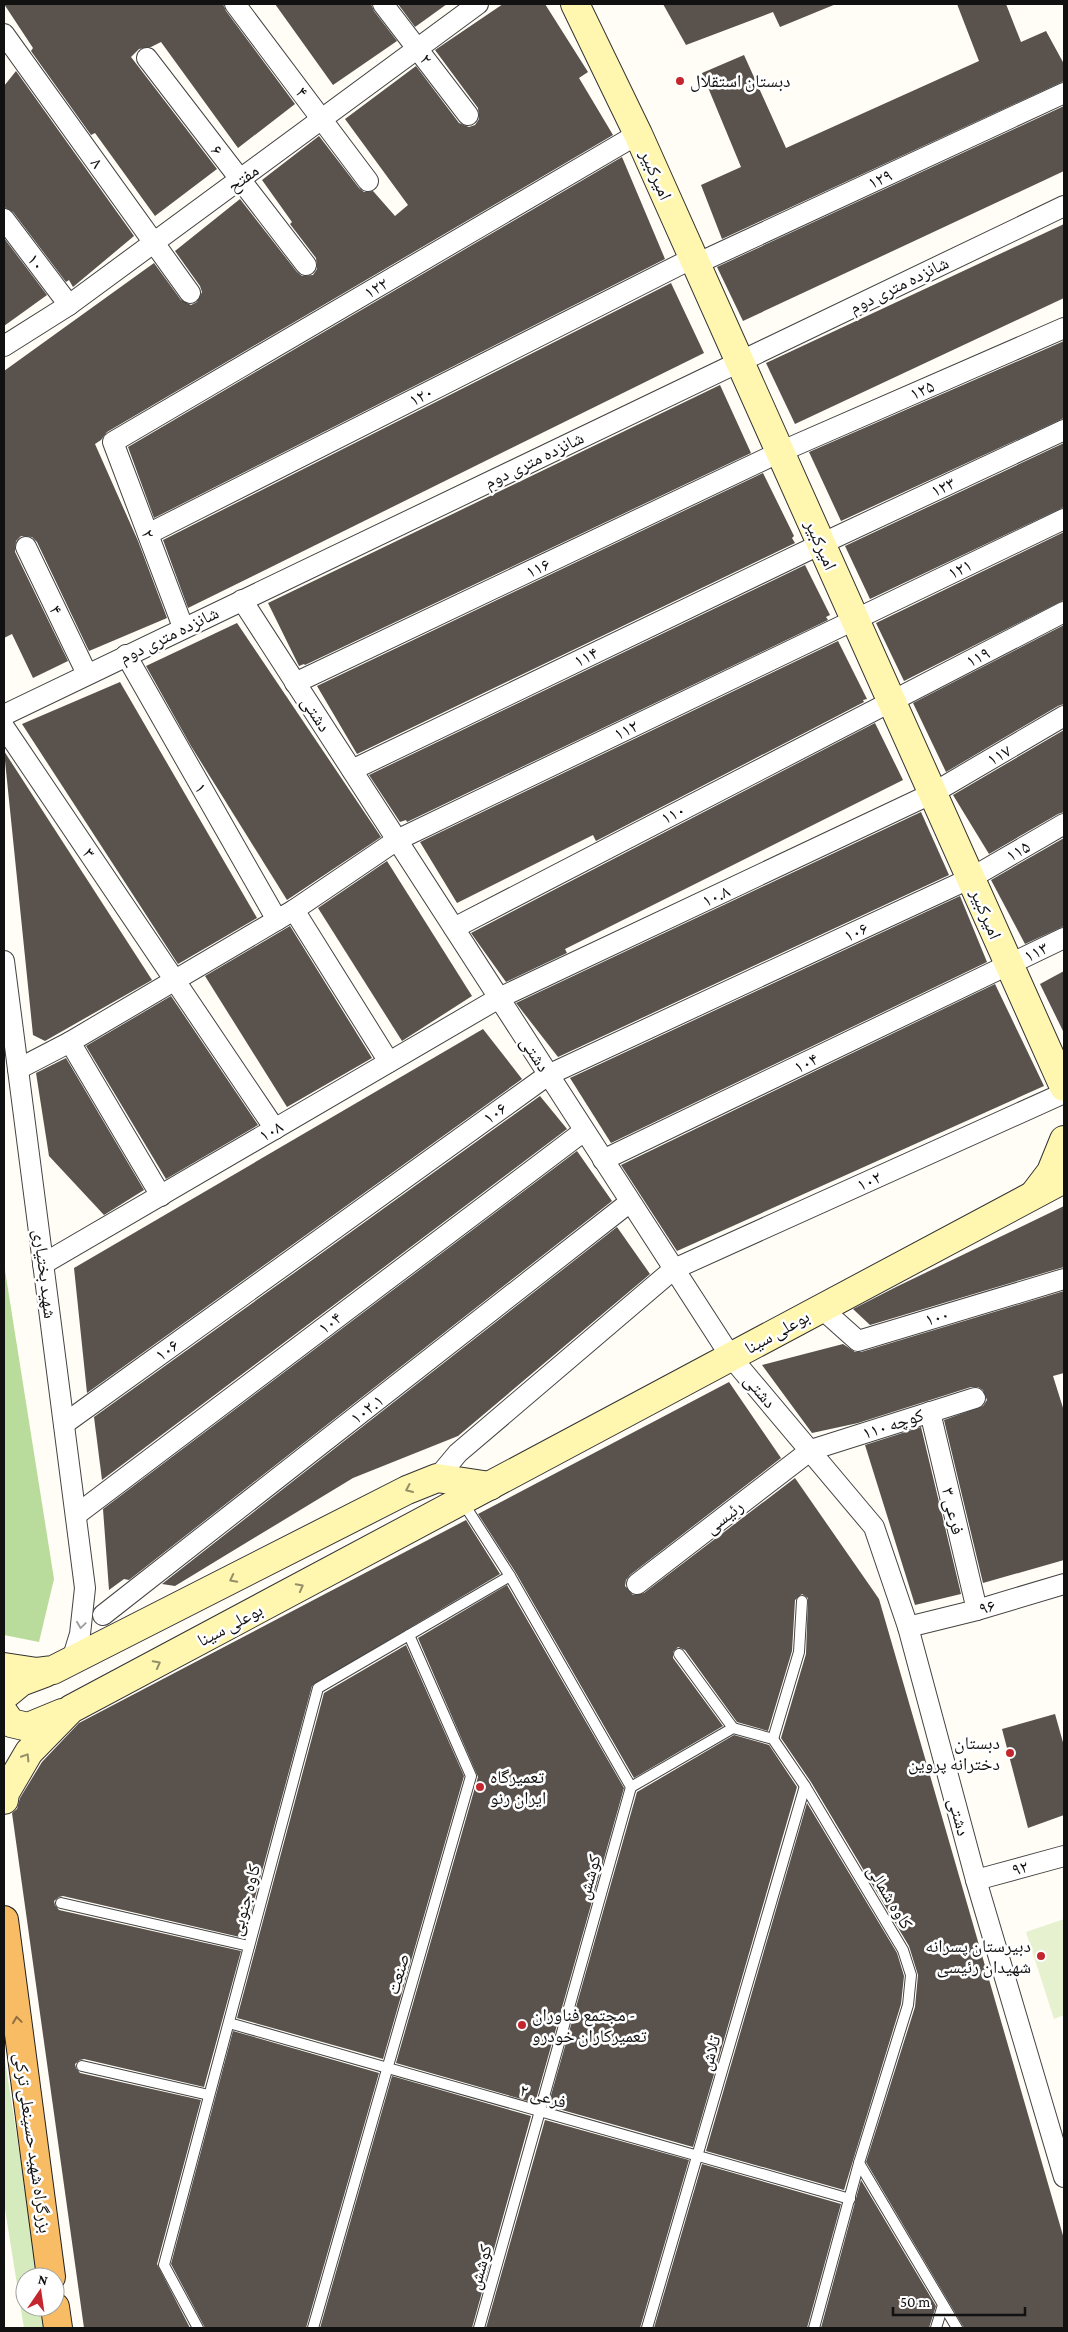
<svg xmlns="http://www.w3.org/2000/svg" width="1068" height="2332" viewBox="0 0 1068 2332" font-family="'Crimson Pro','Noto Naskh Arabic',serif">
  <rect width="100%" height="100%" fill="#fffdf5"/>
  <path fill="#d5ebbd" d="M4 2054 39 2277H25V2307H44L47 2328H24L4 2203Z"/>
  <path fill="#b9dc9c" d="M4 1264 54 1579 39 1642 4 1635Z"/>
  <path fill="#e6f2cf" d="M1064 1919V2015L1054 2019 1026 1932Z"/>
  <g fill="#5a524d">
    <path d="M4 4H223L226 11 295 104 238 148 161 42 151 47 139 49 131 57 217 169 155 216 95 133 91 135 31 51 33 48Z"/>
    <path d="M275 4H371L374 11 397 41 333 85Z"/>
    <path d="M398 4H447L415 27Z"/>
    <path d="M503 4H545L588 72 579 78 613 135 107 432 101 440 95 444 138 541 167 618 89 651 37 542 32 537 21 536 16 541 15 552 68 661 33 678 12 634 4 638V371L154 263 181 300 191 305 197 302 202 292 200 286 175 251 240 199 297 272 302 276 313 275 317 269 316 258 290 224 292 222 262 180 319 136 359 188 364 192 373 191 395 216 408 205 345 119 416 66 459 123 469 127 475 125 479 119 478 108 435 50Z"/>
    <path d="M663 4H836L780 27 773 12 686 45Z"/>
    <path d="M957 4H1006L1021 42 1046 31 1064 64V81L722 239 701 185 741 167 702 73 744 55 786 148 979 61Z"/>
    <path d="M16 71 134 236 73 287 69 280 66 282 13 212 4 207V86Z"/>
    <path d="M1064 106V171L743 321 717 267Z"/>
    <path d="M622 157 665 259 154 518 128 447Z"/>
    <path d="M1064 224V298L795 424 766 363Z"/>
    <path d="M4 238 47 295 4 326Z"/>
    <path d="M671 283 704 353 188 608 163 540Z"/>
    <path d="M1064 341V418L841 521 809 452Z"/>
    <path d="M720 385 751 453 305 665 304 664 299 666 268 603Z"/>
    <path d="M1064 443V507L870 599 845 546Z"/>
    <path d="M763 473 794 536 792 538 795 543 357 754 317 686Z"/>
    <path d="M1064 532V600L904 681 876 623Z"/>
    <path d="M805 565 830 615 826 617 828 620 407 822 406 820 400 822 369 775Z"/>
    <path d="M237 623 381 837 287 900 191 746 146 666Z"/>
    <path d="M1064 625V704L1058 706 946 772 913 703Z"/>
    <path d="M838 641 867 699 863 700 864 702 596 841 593 835 457 903 420 842Z"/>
    <path d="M120 682 257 918 178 964 22 724Z"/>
    <path d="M875 723 903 780 565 949 567 953 506 982 471 933Z"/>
    <path d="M1064 730V812L1058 814 989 854 953 795Z"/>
    <path d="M4 751 152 980 45 1041 33 1035Z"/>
    <path d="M921 812 949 875 558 1057 516 1003Z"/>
    <path d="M1064 838V926L1025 944 991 880Z"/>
    <path d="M387 861 472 996 402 1041 318 908Z"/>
    <path d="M960 896 987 962 611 1143 570 1078Z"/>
    <path d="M290 926 372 1058 287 1107 205 976Z"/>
    <path d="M1064 971V1033L1040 984Z"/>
    <path d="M995 984 1044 1086 677 1251 621 1165Z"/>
    <path d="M171 996 258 1125 166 1179 86 1046Z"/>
    <path d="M483 1029 522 1079 87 1393 74 1268Z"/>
    <path d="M66 1058 144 1190 104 1215 49 1156 36 1073Z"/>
    <path d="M540 1096 567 1129 102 1480 94 1417Z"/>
    <path d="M577 1151 612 1201 129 1580 124 1579 109 1590 103 1509Z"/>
    <path d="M1064 1206V1267L870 1325 853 1309 896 1287Z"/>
    <path d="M617 1227 650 1274 458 1436 353 1478 175 1586 162 1584Z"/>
    <path d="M1064 1291V1373L1053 1376 1064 1411V1560L983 1583 944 1420 983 1406 987 1400 983 1390 978 1387H971L858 1423 812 1433 762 1365 843 1344 855 1352H861Z"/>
    <path d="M729 1382 781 1458 630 1575 626 1580 625 1586 633 1595 644 1593 795 1478 879 1599 1064 2239V2328H964L866 2162 915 2007 918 1975 909 1946 811 1782 781 1738 806 1654 808 1598 802 1594 795 1600 792 1651 768 1731 737 1722 685 1650 678 1647 673 1652V1658L723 1726 634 1778 516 1573 478 1514Z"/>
    <path d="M921 1427 961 1594 915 1605 865 1445Z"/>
    <path d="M466 1520 500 1574 312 1686 244 1938 63 1896 59 1897 54 1901 55 1905 59 1910 241 1951 204 2087 84 2059 80 2060 75 2064 76 2068 80 2073 201 2100 157 2264 190 2328H84L12 1813 17 1809 20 1798 42 1762 79 1723Z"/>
    <path d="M507 1585 624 1788 535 2103 396 2063 478 1777 418 1638Z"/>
    <path d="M406 1645 464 1776 383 2059 237 2018 324 1693Z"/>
    <path d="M1055 1714 1064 1746V1815L1028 1828 1002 1729Z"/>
    <path d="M734 1735 769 1745 797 1787 693 2147 548 2106 637 1792Z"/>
    <path d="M807 1803 897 1953 904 1976 901 2004 844 2190 706 2151Z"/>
    <path d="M233 2031 379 2073 306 2328H205L171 2264Z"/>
    <path d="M392 2076 531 2116 472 2328H320Z"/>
    <path d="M545 2120 689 2160 640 2328H486Z"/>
    <path d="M702 2164 841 2204 807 2328H654Z"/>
    <path d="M861 2180 936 2306 929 2328H821Z"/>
  </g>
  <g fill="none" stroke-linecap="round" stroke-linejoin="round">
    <g stroke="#444" stroke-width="12">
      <g id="service">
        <path d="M462 1501 510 1576 631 1787 479 2328"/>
        <path d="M679 1654 733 1728"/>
        <path d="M773 1739 799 1652 802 1601"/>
        <path d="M631 1787 733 1728 773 1739 805 1786 903 1950 911 1975 908 2005 859 2163 814 2328"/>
        <path d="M61 1903 249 1946"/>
        <path d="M229 2023 850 2199"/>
        <path d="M82 2066 209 2095"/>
        <path d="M859 2163 957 2328"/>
        <path d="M198 2328 164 2265 318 1688 510 1576"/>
        <path d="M313 2328 471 1776 409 1635"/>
        <path d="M647 2328 805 1786"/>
        <path d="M936 2328 943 2305"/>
      </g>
    </g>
    <g stroke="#444" stroke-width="22">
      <g id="minor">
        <path d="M235 4 368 181"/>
        <path d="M383 4 468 115"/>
        <path d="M4 34 190 293"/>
        <path d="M147 58 306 265"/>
        <path d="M4 219 69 305"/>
        <path d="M696 264 1064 93"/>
        <path d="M4 346 69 305 478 4"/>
        <path d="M148 534 693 258"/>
        <path d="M26 547 87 674"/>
        <path d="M242 600 731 1357 874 1527 908 1627 976 1880 1064 2177"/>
        <path d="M183 627 113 442 638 134"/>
        <path d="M126 655 277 920"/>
        <path d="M295 683 780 452 1064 328"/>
        <path d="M4 715 1064 206"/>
        <path d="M4 727 275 1129"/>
        <path d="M352 770 821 544 1064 430"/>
        <path d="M294 910 389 1062"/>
        <path d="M454 928 1064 612"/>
        <path d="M4 961 85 1588 80 1634 72 1660"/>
        <path d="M70 1042 161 1196"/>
        <path d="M18 1069 70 1042 294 910 397 840 1064 519"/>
        <path d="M603 1160 1064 938"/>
        <path d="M43 1264 499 998 933 793 1064 716"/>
        <path d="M821 1308 858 1341 1064 1279"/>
        <path d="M930 1412 977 1610"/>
        <path d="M64 1424 548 1075 971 878 1064 824"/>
        <path d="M437 1478 458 1453 674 1269 1064 1093"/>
        <path d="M76 1515 584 1131"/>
        <path d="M637 1584 811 1450 975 1398"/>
        <path d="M103 1615 630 1202"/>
        <path d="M908 1627 977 1610 1064 1584"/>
        <path d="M976 1880 1064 1856"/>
      </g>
    </g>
    <g stroke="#333" stroke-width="30">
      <g id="secondary">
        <path d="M575 4 638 134 1064 1087"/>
        <path d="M1035 1193 1051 1172 1064 1140"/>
        <path d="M4 1667 37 1672 53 1670 407 1490 437 1478 490 1486"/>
        <path d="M4 1696 21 1682 45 1673"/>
        <path d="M4 1713 11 1723 28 1727 62 1713"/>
        <path d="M4 1800 5 1793 29 1752 71 1709 1064 1179"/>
      </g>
    </g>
    <g stroke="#222" stroke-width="30">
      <g id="trunk">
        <path d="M4 1920 51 2277"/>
        <path d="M55 2307 58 2328"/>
      </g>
    </g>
    <use href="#service" stroke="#fff" stroke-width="10"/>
    <use href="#minor" stroke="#fff" stroke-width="20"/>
    <use href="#secondary" stroke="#fff6b0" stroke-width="28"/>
    <use href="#trunk" stroke="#f7bc64" stroke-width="28"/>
  </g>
  <defs><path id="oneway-chevron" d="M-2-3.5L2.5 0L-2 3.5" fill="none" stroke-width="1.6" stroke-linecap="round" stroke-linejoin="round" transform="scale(1.25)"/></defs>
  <g stroke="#948f68">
    <use href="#oneway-chevron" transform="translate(409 1489) rotate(156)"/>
    <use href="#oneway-chevron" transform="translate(233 1579) rotate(153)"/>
    <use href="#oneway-chevron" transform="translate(300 1587) rotate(-28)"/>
    <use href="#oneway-chevron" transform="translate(157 1664) rotate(-28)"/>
    <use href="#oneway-chevron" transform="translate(26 1757) rotate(-58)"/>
  </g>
  <use stroke="#a0a0a0" href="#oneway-chevron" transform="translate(81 1625) rotate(98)"/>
  <use stroke="#906f3f" href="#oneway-chevron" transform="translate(17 2020) rotate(-98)"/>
  <g fill="#c4262e" stroke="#fff" stroke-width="2">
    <circle cx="680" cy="81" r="5"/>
    <circle cx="1010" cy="1753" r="5"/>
    <circle cx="480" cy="1787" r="5"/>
    <circle cx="1041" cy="1956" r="5"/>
    <circle cx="522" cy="2025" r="5"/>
  </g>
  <g text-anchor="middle" stroke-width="5" stroke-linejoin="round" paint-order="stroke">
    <g font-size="18" fill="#111" stroke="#fff">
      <text transform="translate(426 59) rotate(53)" y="6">۲</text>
      <text transform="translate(302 92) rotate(53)" y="6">۴</text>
      <text transform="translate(217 150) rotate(53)" y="6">۶</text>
      <text transform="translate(97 163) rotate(54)" y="6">۸</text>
      <text transform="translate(656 175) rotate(66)" y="6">امیرکبیر</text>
      <text transform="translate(243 178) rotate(-36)" y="6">مفتح</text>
      <text transform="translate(880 179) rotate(-25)" y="6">۱۲۹</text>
      <text transform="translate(36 262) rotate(53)" y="6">۱۰</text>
      <text transform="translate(899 285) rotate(-26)" y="6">شانزده متری دوم</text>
      <text transform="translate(376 288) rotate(-30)" y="6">۱۲۲</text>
      <text transform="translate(922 390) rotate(-24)" y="6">۱۲۵</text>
      <text transform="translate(421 396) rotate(-27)" y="6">۱۲۰</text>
      <text transform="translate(534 460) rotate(-26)" y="6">شانزده متری دوم</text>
      <text transform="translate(943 487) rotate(-25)" y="6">۱۲۳</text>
      <text transform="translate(148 534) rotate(69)" y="6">۲</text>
      <text transform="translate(821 545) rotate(66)" y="6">امیرکبیر</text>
      <text transform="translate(538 568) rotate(-25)" y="6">۱۱۶</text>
      <text transform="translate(960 569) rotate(-26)" y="6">۱۲۱</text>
      <text transform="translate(56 610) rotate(65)" y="6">۴</text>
      <text transform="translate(169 635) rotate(-26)" y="6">شانزده متری دوم</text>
      <text transform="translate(586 657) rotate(-26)" y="6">۱۱۴</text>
      <text transform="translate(978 657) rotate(-27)" y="6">۱۱۹</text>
      <text transform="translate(316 714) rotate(57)" y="6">دشتی</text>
      <text transform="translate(626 730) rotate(-26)" y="6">۱۱۲</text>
      <text transform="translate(999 755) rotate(-30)" y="6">۱۱۷</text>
      <text transform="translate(201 788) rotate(60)" y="6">۱</text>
      <text transform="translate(673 814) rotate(-27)" y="6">۱۱۰</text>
      <text transform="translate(1018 851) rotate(-30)" y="6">۱۱۵</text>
      <text transform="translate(89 853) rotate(56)" y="6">۳</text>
      <text transform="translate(716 896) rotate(-25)" y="6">۱۰.۸</text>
      <text transform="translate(986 914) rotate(67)" y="6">امیرکبیر</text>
      <text transform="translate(856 932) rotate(-25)" y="6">۱۰۶</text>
      <text transform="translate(1036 952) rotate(-26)" y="6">۱۱۳</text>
      <text transform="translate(535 1054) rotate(57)" y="6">دشتی</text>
      <text transform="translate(806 1063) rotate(-26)" y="6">۱۰۴</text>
      <text transform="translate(495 1113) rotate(-36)" y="6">۱۰۶</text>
      <text transform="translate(271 1131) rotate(-30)" y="6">۱۰۸</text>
      <text transform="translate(869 1181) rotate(-24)" y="6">۱۰۲</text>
      <text transform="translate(45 1274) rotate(83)" y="6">شهید بختیاری</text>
      <text transform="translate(937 1317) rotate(-17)" y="6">۱۰۰</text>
      <text transform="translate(330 1323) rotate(-37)" y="6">۱۰۴</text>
      <text transform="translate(777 1332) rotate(-29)" y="6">بوعلی سینا</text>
      <text transform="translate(167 1350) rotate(-36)" y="6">۱۰۶</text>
      <text transform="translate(760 1391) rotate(49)" y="6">دشتی</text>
      <text transform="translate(367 1409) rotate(-38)" y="6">۱۰۲.۱</text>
      <text transform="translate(893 1424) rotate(-18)" y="6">کوچه ۱۱۰</text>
      <text transform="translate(953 1511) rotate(77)" y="6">فرعی ۳</text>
      <text transform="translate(724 1517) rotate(-38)" y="6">رئیسی</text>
      <text transform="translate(987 1607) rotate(-16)" y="6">۹۶</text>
      <text transform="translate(230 1625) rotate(-28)" y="6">بوعلی سینا</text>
      <text transform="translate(959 1817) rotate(75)" y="6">دشتی</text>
      <text transform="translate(1020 1868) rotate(-15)" y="6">۹۲</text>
      <text transform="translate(589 1877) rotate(-74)" y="6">کوشش</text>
      <text transform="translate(890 1897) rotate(59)" y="6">کاوه شمالی</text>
      <text transform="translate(245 1900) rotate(-75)" y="6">کاوه جنوبی</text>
      <text transform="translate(398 1974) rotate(-74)" y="6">صنعت</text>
      <text transform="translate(710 2053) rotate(-74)" y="6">تلاش</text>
      <text transform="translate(543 2096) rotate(16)" y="6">فرعی ۲</text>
      <text transform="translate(33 2143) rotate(82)" y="6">بزرگراه شهید حسینعلی ترکی</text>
      <text transform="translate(480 2267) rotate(-74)" y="6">کوشش</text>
    </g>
    <g font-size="18" fill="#111" stroke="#fff" text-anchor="start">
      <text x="690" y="87">دبستان استقلال</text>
      <text x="1000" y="1749" text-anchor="end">دبستان<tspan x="1000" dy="21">دخترانه پروین</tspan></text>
      <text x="490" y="1783">تعمیرگاه<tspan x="490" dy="21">ایران رنو</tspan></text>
      <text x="1031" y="1952" text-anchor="end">دبیرستان پسرانه<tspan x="1031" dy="21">شهیدان رئیسی</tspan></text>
      <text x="532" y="2021">مجتمع فناوران -<tspan x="532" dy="21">تعمیرکاران خودرو</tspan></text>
    </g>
  </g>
  <rect width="1068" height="2332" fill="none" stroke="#111111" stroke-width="10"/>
  <g transform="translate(40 2292) rotate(13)"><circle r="24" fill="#ffffff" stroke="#a0a0a0"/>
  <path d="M0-4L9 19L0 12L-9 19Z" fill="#c4262e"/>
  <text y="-8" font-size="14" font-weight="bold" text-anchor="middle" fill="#111111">N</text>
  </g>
  <path d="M893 2307v8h132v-8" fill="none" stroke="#111111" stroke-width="2.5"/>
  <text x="900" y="2307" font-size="15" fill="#111111" stroke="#ffffff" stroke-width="4" paint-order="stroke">50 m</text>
</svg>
